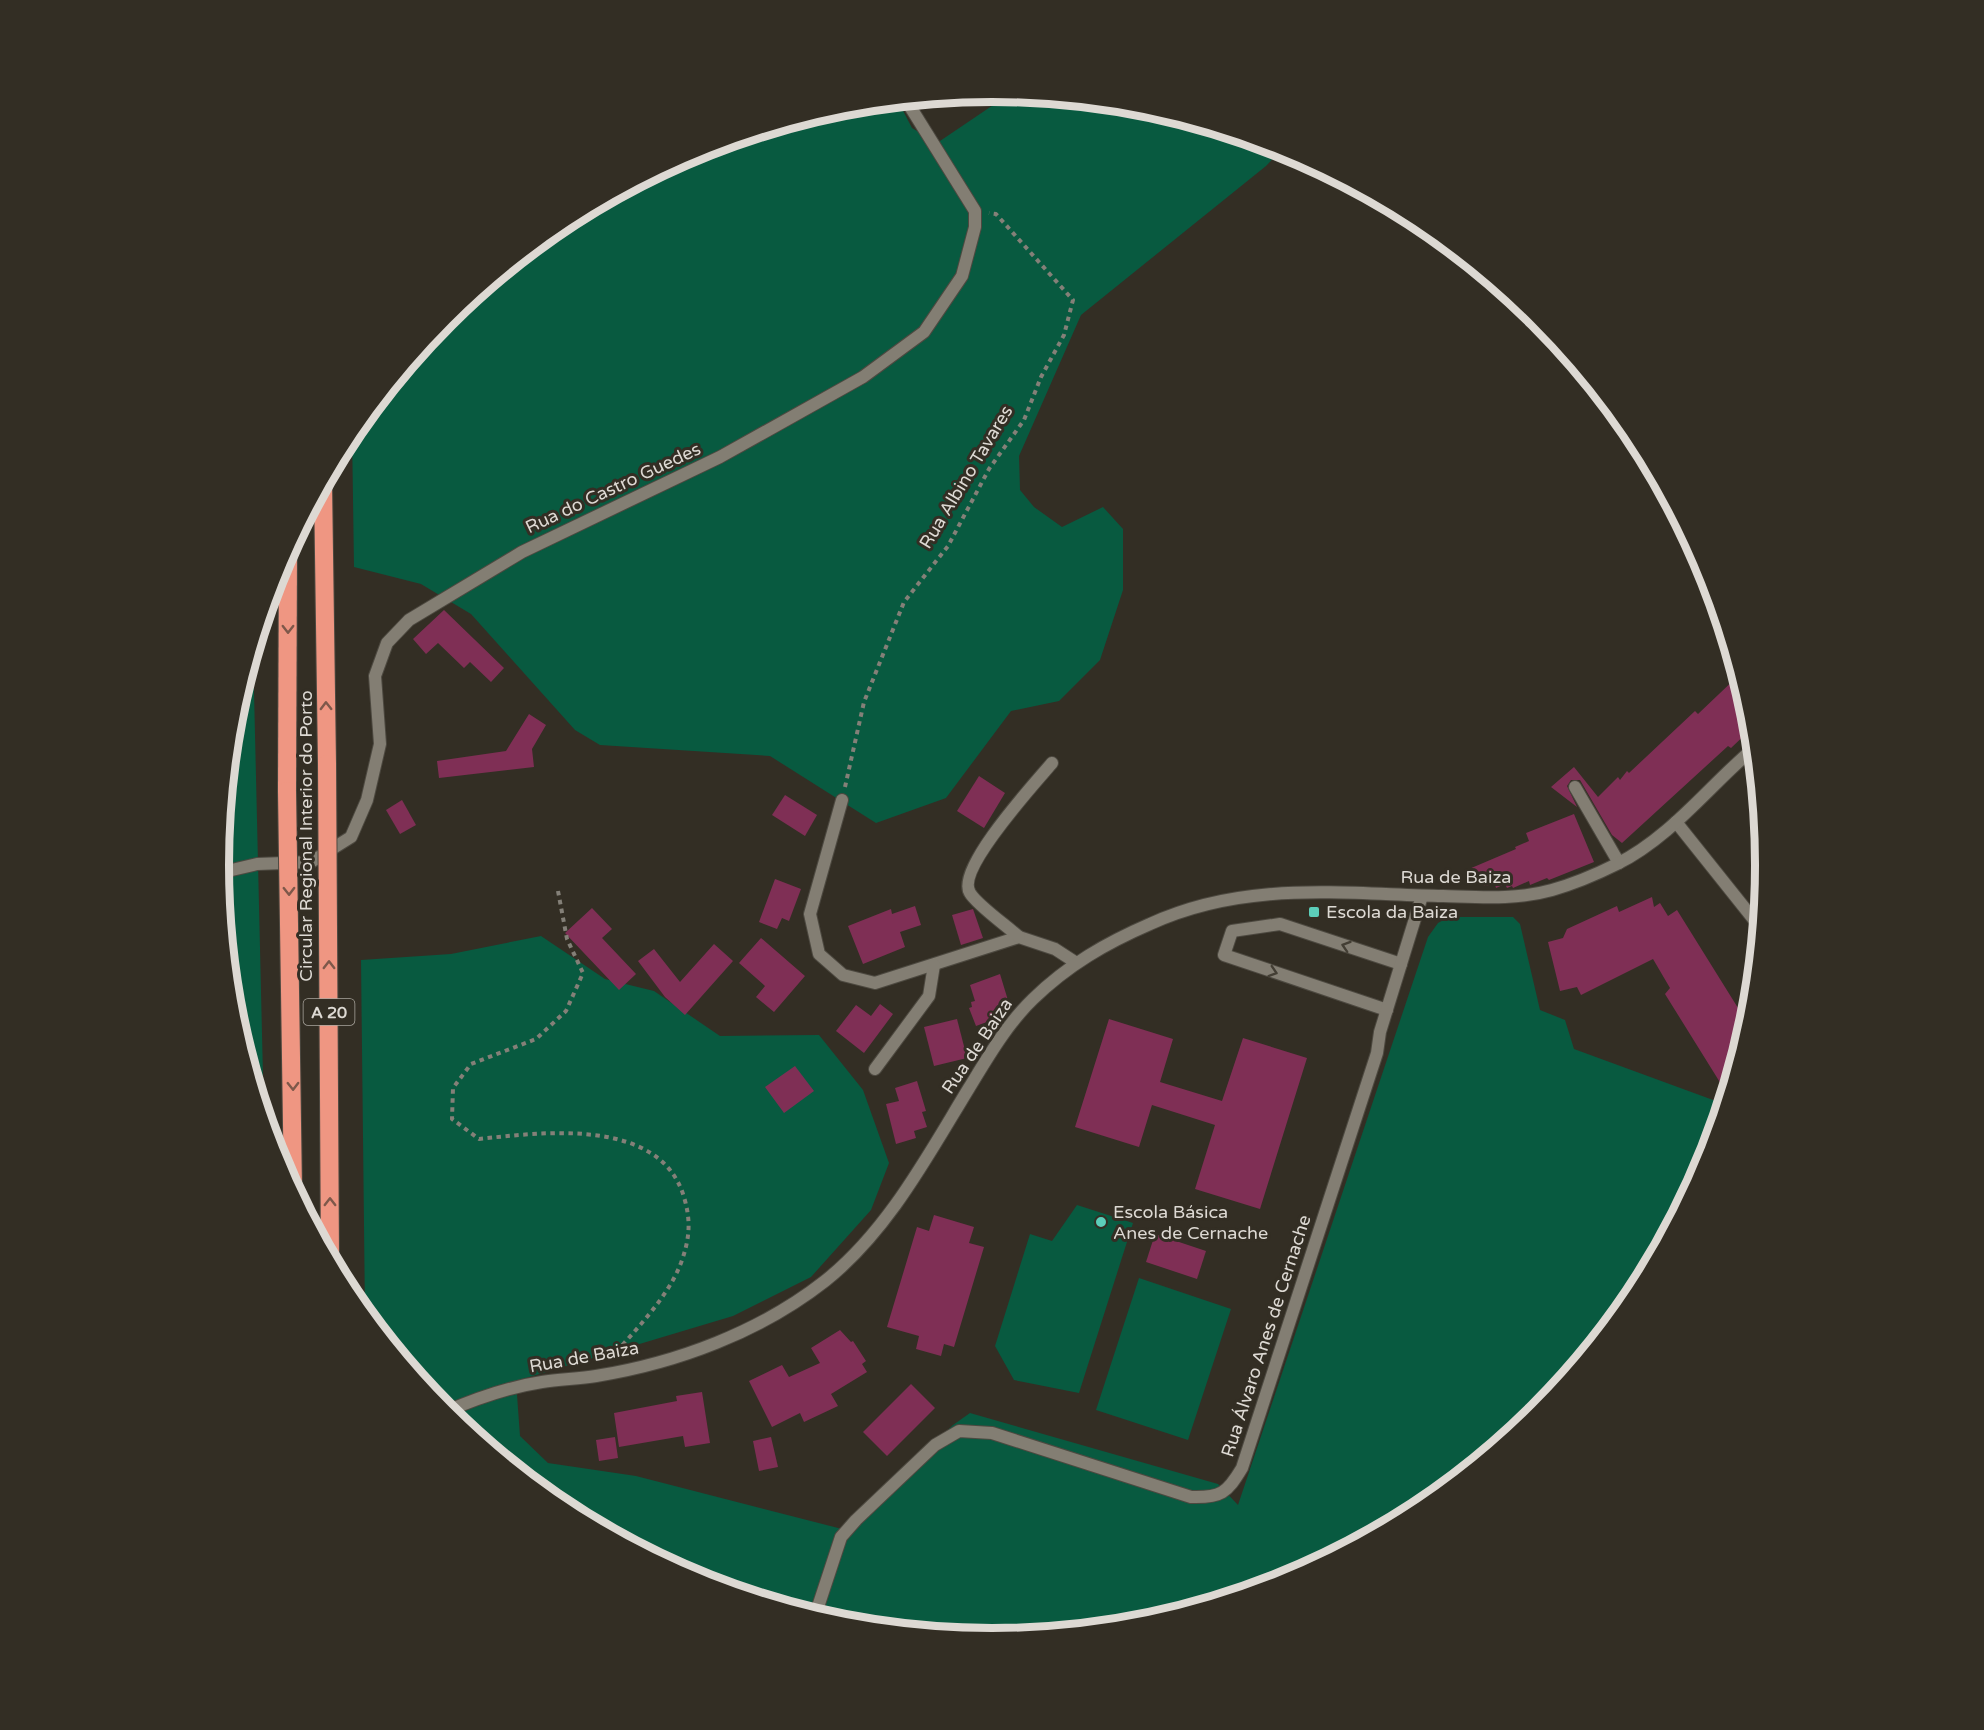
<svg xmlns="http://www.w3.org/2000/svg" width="1984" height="1730" viewBox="0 0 1984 1730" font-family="'Varela Round',sans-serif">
  <rect width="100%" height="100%" fill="#332e24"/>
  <g fill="#085a40">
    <path d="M1011 93 1143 106 1282 149 1266 166 1081 315 1019 456 1020 490 1034 507 1062 527 1103 507 1123 529V590L1100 660 1059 701 1011 711 946 798 876 823 770 756 600 745 575 730 471 614 421 584 354 567 352 431 445 318 563 222 696 150 841 106 898 101 912 128 937 143Z"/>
    <path d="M253 649 264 1119 233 1016 219 865 233 714Z"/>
    <path d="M1449 917H1513L1520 924 1540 1010 1565 1020 1574 1049 1724 1104 1706 1161 1635 1295 1539 1412 1421 1508 1288 1580 1143 1624 992 1638 841 1624 696 1579 562 1508 445 1412 365 1314 361 960 451 954 541 936 605 979 654 991 720 1036 819 1035 863 1090 889 1163 871 1210 811 1277 733 1316 516 1381 520 1436 548 1463 636 1476 842 1529 953 1425 970 1413 1218 1484 1238 1505 1428 937 1438 923Z"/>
    <path d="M1077 1205 1133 1223 1079 1393 1014 1380 995 1346 1030 1234 1052 1241Z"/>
    <path d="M1139 1278 1231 1309 1188 1440 1096 1410Z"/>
  </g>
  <g fill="#7f2f55">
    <path d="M444 610 504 668 491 682 470 662 464 668 438 643 426 654 413 639Z"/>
    <path d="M1739 675 1752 728 1731 748 1728 746 1622 843 1612 835 1580 780H1571L1567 786 1577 807 1551 787 1574 767 1598 797 1618 777 1620 780 1627 771 1629 773 1695 711 1698 714Z"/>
    <path d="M529 714 546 725 532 749 534 767 439 778 437 761 506 751Z"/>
    <path d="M979 776 1005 793 984 828 957 811Z"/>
    <path d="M785 795 817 815 805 836 772 815Z"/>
    <path d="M402 800 416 825 400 834 386 810Z"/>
    <path d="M1574 814 1594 862 1549 880 1547 878 1530 885 1529 881 1513 888 1512 886 1507 888 1505 884 1496 888 1495 884 1484 886 1482 881 1475 884 1469 869 1516 849 1515 847 1529 841 1526 833Z"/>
    <path d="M775 879 801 889 789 921 782 918 777 929 759 922Z"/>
    <path d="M1652 897 1654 907 1660 903 1668 916 1677 910 1748 1024 1732 1078 1721 1084 1665 994 1670 988 1653 959 1581 995 1577 987 1560 991 1548 942 1563 938 1567 929 1617 906 1619 912Z"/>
    <path d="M915 906 921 925 900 932 905 947 863 964 848 926 891 909 892 914Z"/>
    <path d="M592 908 612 929 602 938 636 974 619 990 565 933Z"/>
    <path d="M973 909 983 938 961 945 952 915Z"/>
    <path d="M761 938 805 976 774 1012 756 997 765 986 739 963Z"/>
    <path d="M714 944 733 961 685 1015 665 997 638 961 654 949 680 982Z"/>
    <path d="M1000 974 1010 1007 996 1012 998 1018 976 1026 969 1008 972 1007 971 1002 975 1001 970 985Z"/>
    <path d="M880 1004 893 1014 864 1053 836 1031 856 1005 871 1016Z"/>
    <path d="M957 1019 967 1058 934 1066 924 1027Z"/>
    <path d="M1109 1019 1173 1039 1160 1082 1222 1101 1243 1038 1307 1058 1260 1209 1195 1189 1215 1125 1152 1105 1139 1147 1075 1127Z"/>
    <path d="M795 1066 814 1091 784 1113 765 1087Z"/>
    <path d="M917 1081 926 1111 922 1112 927 1127 914 1131 916 1138 896 1144 886 1104 899 1101 895 1088Z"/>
    <path d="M934 1215 974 1227 969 1243 984 1247 954 1347 944 1344 941 1356 916 1349 919 1336 887 1327 917 1227 929 1231Z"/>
    <path d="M1155 1234 1206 1251 1197 1279 1146 1262Z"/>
    <path d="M840 1330 851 1342 853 1341 866 1361 862 1364 867 1372 831 1394 838 1406 804 1422 800 1413 772 1427 749 1381 782 1365 789 1377 820 1363 811 1348Z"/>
    <path d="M911 1384 935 1408 887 1456 863 1432Z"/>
    <path d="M702 1392 710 1443 685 1447 683 1436 619 1447 614 1413 677 1401 676 1396Z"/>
    <path d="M615 1437 618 1458 599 1461 596 1440Z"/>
    <path d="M771 1437 778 1467 759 1471 753 1441Z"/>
  </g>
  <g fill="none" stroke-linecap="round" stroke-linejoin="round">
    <g stroke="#4d4940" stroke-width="14">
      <g id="service">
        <path d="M1575 787 1619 863"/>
        <path d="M1387 1010 1224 955 1232 931 1280 924 1401 964"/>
      </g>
    </g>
    <g stroke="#4d4940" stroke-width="14">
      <g id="minor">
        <path d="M842 800 810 914 819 954 843 975 875 983 1019 937 1055 949 1075 962"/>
        <path d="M1676 822 1759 926"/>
        <path d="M219 873 257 864 311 862 351 837 367 800 380 744 375 676 387 643 409 620 522 552 720 457 863 377 924 332 962 276 975 227V211L906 100"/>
        <path d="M1019 937C1007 926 977 905 970 893 955 870 1035 783 1052 763"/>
        <path d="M875 1069 929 996 934 965"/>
        <path d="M815 1616 841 1537 856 1520 935 1445 959 1431 992 1433 1191 1497C1221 1498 1227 1493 1242 1468L1377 1053 1380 1032 1422 896"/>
      </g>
    </g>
    <g stroke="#4d4940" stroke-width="14">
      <path id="tertiary" d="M445 1412C475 1399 509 1387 542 1382 560 1379 578 1379 596 1376 677 1363 760 1332 825 1281 888 1231 928 1155 969 1088 988 1057 1007 1024 1033 999 1068 965 1106 943 1150 924 1246 880 1342 894 1443 896 1479 897 1517 900 1552 890 1573 884 1597 874 1617 864 1671 837 1709 786 1754 748"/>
    </g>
    <g stroke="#4d4940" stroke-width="20">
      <g id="motorway">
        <path d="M323 484 327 764"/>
        <path d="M287 791 288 549"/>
      </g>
    </g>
    <g stroke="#848078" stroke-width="4" stroke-dasharray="4.5 4.5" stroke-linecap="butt">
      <path d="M845 787 864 702 904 602 948 546 989 469 1024 420 1041 377 1064 335 1073 300 996 214 989 213"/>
      <path d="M558 891 567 939 583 973 566 1011 536 1039 471 1064 453 1088 452 1119 479 1139C544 1132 660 1117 684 1197 691 1221 690 1238 681 1263 667 1299 636 1329 611 1358"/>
    </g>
    <use href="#service" stroke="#837e73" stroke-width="12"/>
    <use href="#minor" stroke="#837e73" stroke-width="12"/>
    <use href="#tertiary" stroke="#837e73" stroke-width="12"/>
    <use href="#motorway" stroke="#ef9682" stroke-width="18"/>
    <g stroke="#4d4940" stroke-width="20" stroke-linecap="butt">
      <g id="motorway-bridge">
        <path d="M327 764 330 1260"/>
        <path d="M287 791 293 1190"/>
      </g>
    </g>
    <use href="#motorway-bridge" stroke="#ef9682" stroke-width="18"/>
  </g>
  <defs><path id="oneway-chevron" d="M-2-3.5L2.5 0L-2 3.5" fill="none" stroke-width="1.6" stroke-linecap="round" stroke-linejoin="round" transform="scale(1.5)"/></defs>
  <g stroke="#7e584a">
    <use href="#oneway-chevron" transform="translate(288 629) rotate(90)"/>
    <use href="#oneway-chevron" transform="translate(326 706) rotate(-91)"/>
    <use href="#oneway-chevron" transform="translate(289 891) rotate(89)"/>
    <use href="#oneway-chevron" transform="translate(329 965) rotate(-90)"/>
    <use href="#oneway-chevron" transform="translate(293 1086) rotate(89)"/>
    <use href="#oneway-chevron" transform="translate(330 1202) rotate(-90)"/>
  </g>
  <g stroke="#433e34">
    <use href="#oneway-chevron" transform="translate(1346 946) rotate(-162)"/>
    <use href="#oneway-chevron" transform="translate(1273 972) rotate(18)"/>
  </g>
  <g fill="#5cceba" stroke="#332e24" stroke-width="2">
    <rect x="1308" y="906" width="12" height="12" rx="3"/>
    <circle cx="1101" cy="1222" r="6"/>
  </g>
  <g text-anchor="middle" stroke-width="6" stroke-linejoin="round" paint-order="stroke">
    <rect fill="#332e24" stroke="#aaa69e" stroke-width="1.5" x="303.5" y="999" width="51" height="26" rx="4.5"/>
    <g font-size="16" font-weight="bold" fill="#ddd9d3">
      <text x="329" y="1018">A 20</text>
    </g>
    <g font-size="18" fill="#ddd9d3" stroke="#332e24">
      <text transform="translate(966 477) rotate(-59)" y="6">Rua Albino Tavares</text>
      <text transform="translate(613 488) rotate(-25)" y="6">Rua do Castro Guedes</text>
      <text transform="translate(306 836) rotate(-90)" y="6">Circular Regional Interior do Porto</text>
      <text x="1456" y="883">Rua de Baiza</text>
      <text transform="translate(977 1046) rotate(-56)" y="6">Rua de Baiza</text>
      <text transform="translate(1266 1336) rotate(-72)" y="6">Rua Álvaro Anes de Cernache</text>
      <text transform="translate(584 1357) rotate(-10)" y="6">Rua de Baiza</text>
    </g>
    <g font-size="18" fill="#ddd9d3" stroke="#332e24" text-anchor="start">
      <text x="1326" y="918">Escola da Baiza</text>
      <text x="1113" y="1218">Escola Básica<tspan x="1113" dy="21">Anes de Cernache</tspan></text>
    </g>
  </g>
  <path d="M0 0H1984V1730H0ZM229 865a763 763 0 1 1 1526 0a763 763 0 1 1-1526 0Z" fill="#332e24" fill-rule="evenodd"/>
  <path fill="none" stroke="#ddd9d3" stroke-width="8" d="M229 865a763 763 0 1 1 1526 0a763 763 0 1 1-1526 0Z"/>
</svg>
